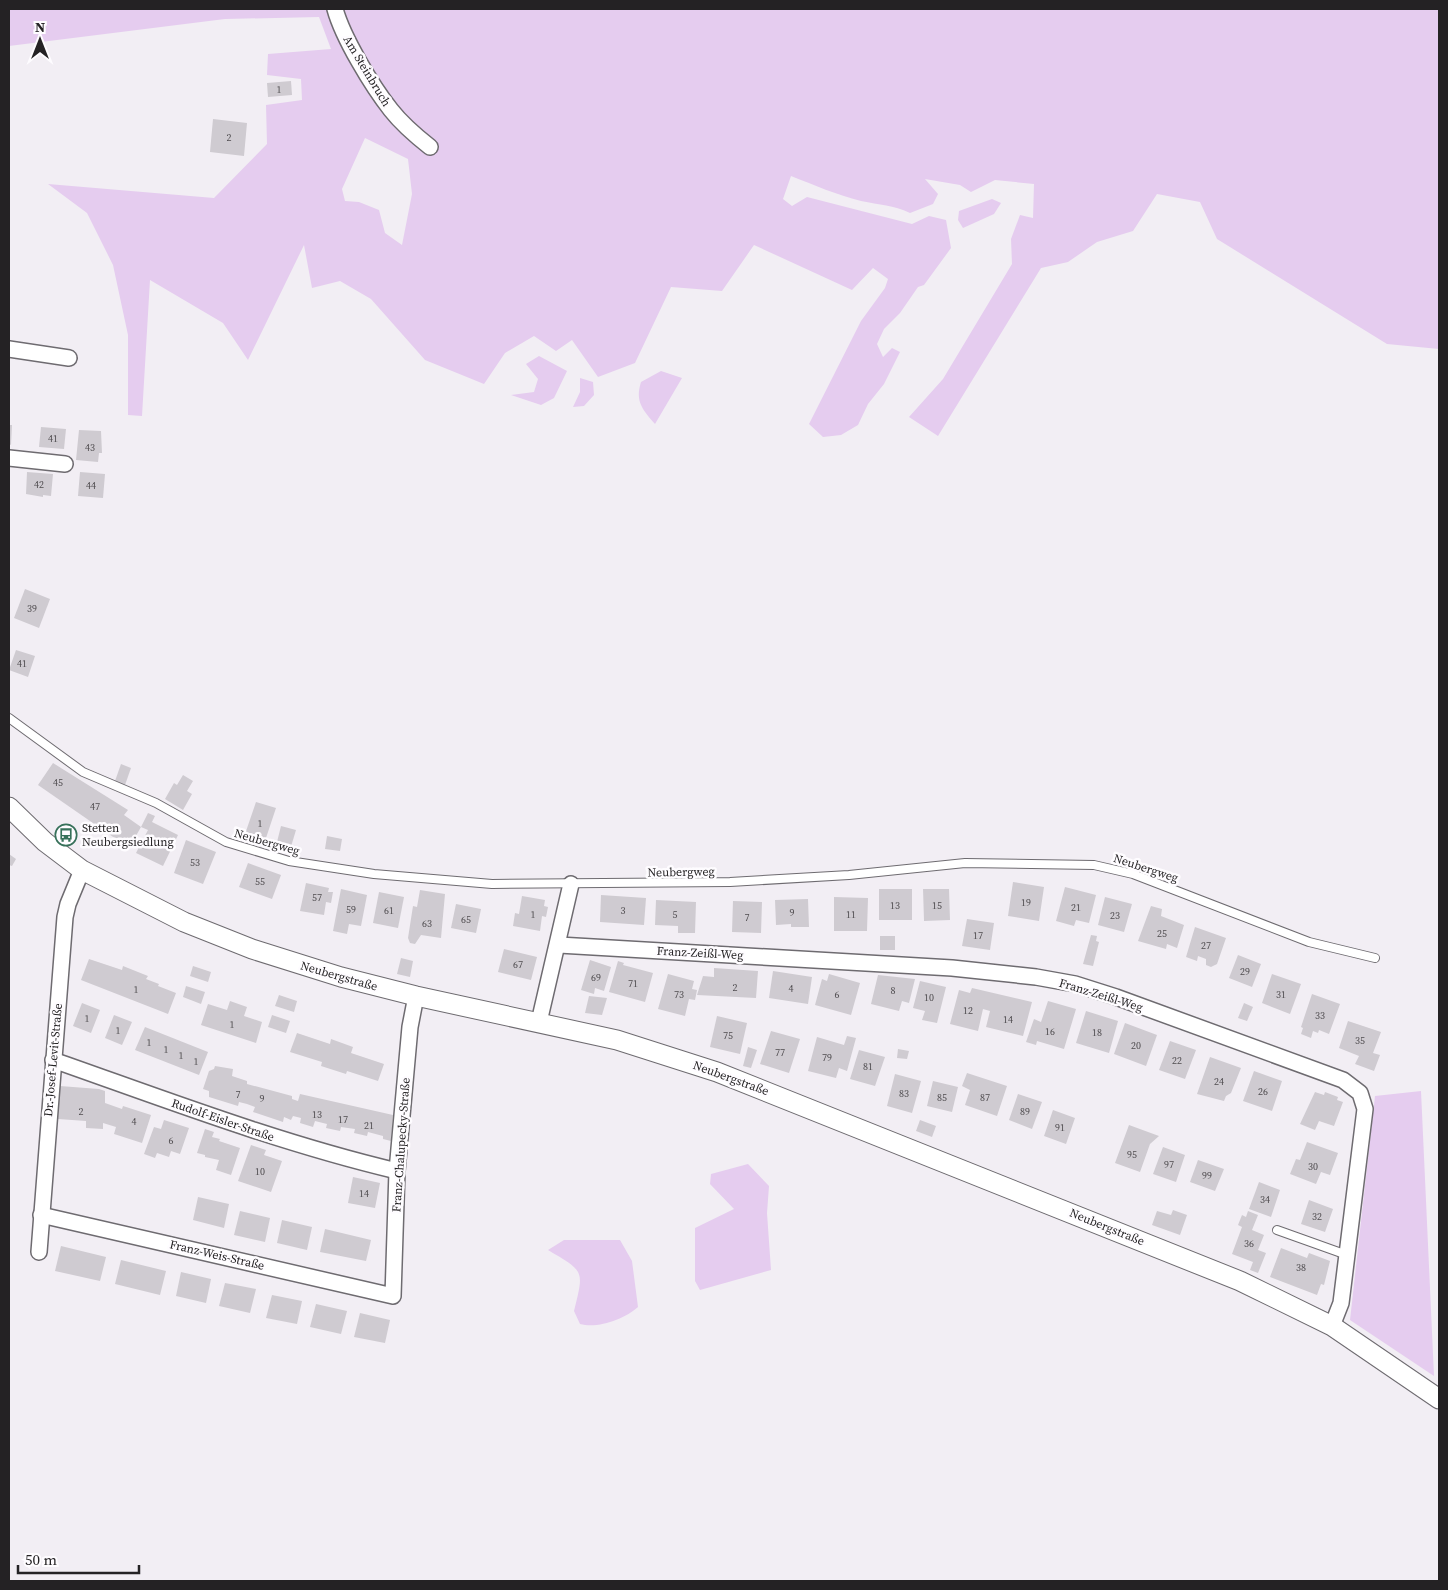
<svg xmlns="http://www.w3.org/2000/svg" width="1448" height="1590" viewBox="0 0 1448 1590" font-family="'Source Serif 4',serif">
  <rect width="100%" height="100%" fill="#f2eef4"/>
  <g fill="#e5ccef" fill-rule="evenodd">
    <path d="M9 9H1439V349L1387 344 1217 239 1200 202 1157 194 1133 231 1097 242 1068 262 1041 268 938 436 909 417 943 379 1012 264 1011 239 1020 215 1033 218 1034 184 995 180 971 192 960 185 925 179 938 194 933 204 910 213C893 205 880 205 861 201 837 195 814 185 791 176L783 199 792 206 807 197 912 224 929 216 946 220 951 248 924 285 918 287 900 313 884 329 877 344 883 357 892 348 900 352 884 384 868 404 858 425 841 435 823 437 809 424 861 321 885 288 888 279 873 268 852 290 754 245 722 291 671 287 635 363 598 377 572 340 556 351 534 336 505 353 484 384 425 360 371 299 340 281 312 288 304 245 248 360 223 323 150 280 142 416 128 415V335L113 265 87 213 48 184 214 198 267 144 266 105 302 100 301 79 267 75 268 54 331 49 319 17 225 19 9 46ZM365 138 408 159 412 194 402 245 385 233 379 210 359 202 345 201 342 189Z"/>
    <path d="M992 199 1001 203 994 214 963 228 958 220 959 211Z"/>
    <path d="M539 356 567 371 554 398 541 405 511 395 534 392 538 379 526 364Z"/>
    <path d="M661 371 682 378 655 424C642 409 635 401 641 382Z"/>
    <path d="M580 378 593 382 594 395 584 406 573 407 580 392Z"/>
    <path d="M1421 1091 1434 1376 1350 1320 1375 1096Z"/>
    <path d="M748 1164 769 1186 767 1213 771 1270 700 1290 695 1281V1228L734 1209 710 1184 711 1174Z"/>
    <path d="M564 1240H620L632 1261 638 1307C625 1319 598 1329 580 1324L574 1311C584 1270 585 1272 548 1250Z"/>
  </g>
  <g fill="#cfcbd1">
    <path d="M291 81 292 95 268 97 267 83Z"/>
    <path d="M213 119 247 123 244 156 210 152Z"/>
    <path d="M9 425H12L11 445 9 444Z"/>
    <path d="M41 427 66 429 64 449 39 447Z"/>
    <path d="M79 430 101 431 102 453H99L98 462 76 460Z"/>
    <path d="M27 472 53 474 51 496 43 495V497L26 494Z"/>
    <path d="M80 472 105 474 103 498 78 496Z"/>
    <path d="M25 589 50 599 39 628 14 618Z"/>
    <path d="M16 650 35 656 28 677 9 670Z"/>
    <path d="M53 763 128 810 124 815 141 827 129 848 38 785Z"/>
    <path d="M121 764 131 768 125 785 115 781Z"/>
    <path d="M183 775 193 781 187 791 192 794 183 810 165 799 174 783 177 785Z"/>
    <path d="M256 802 276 808 264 844 244 837Z"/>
    <path d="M148 813 155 816 152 822 178 835 163 866 136 853 148 830 141 827Z"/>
    <path d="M281 826 296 830 290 850 276 846Z"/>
    <path d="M327 836 342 839 340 851 325 849Z"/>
    <path d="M186 840 216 852 203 884 174 873Z"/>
    <path d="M9 854 16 859 12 866 9 865Z"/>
    <path d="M248 863 281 875 272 899 239 887Z"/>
    <path d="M1013 882 1044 887 1039 921 1008 916Z"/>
    <path d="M306 883 329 888 328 892H333L331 903 326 902 324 915 300 911Z"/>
    <path d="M1065 887 1096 895 1089 923 1076 920 1074 926 1056 921Z"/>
    <path d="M341 889 367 895 361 926 349 924 347 934 333 931Z"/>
    <rect x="879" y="889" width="33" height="31"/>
    <path d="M923 889H949L950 920 924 921Z"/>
    <path d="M420 890 445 894 441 938 421 935 415 944 410 943 408 938 413 906 417 907Z"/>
    <path d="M379 892 404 897 398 928 373 923Z"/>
    <path d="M601 895 646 898 644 925 600 922Z"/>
    <path d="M522 896 545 900 544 906 548 907 546 917 542 916 540 931 513 926 515 913 519 914Z"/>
    <path d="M834 897 868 898 867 931H834Z"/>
    <path d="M1105 897 1132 904 1124 932 1098 925Z"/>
    <path d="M808 899 809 927H791V924L776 925 775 900Z"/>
    <path d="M656 900 696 902 695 933H678V926L655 925Z"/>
    <path d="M733 901 762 902 761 933 732 932Z"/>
    <path d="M456 904 481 909 476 933 451 928Z"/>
    <path d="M1151 906 1162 909 1161 916 1184 925 1177 948 1167 944 1166 949 1138 941Z"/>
    <path d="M967 919 994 923 990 950 962 946Z"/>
    <path d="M1195 927 1226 938 1217 964 1211 967 1206 965V959L1198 956 1197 961 1186 957Z"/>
    <path d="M1091 935 1097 936 1096 941 1099 942 1093 966 1083 964Z"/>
    <rect x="880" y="936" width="15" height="14"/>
    <path d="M504 949 537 957 531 980 498 972Z"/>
    <path d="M1238 955 1261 964 1252 987 1229 978Z"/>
    <path d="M401 958 413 961 410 977 397 974Z"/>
    <path d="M89 959 122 970 123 966 148 976 146 979 159 984 158 986 176 993 168 1014 81 980Z"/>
    <path d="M590 960 611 967 604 991 595 988 594 994 581 990Z"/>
    <path d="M618 961 624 963 623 965 653 973 645 1002 609 992Z"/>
    <path d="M193 966 211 972 208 982 190 976Z"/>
    <path d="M714 968 758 971 756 998 697 995 703 976 714 977Z"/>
    <path d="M773 971 812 977 808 1004 769 998Z"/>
    <path d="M668 974 694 981 692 989 697 990 695 1000 689 999 685 1016 658 1009Z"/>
    <path d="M829 974 860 983 851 1015 815 1005 822 979 827 981Z"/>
    <path d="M1272 974 1301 984 1290 1014 1262 1003Z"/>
    <path d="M878 975 915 979 909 1003 902 1001 899 1011 871 1004Z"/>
    <path d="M920 981 946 987 937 1023 922 1020 925 1011 913 1008Z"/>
    <path d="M186 986 205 992 201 1004 183 997Z"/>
    <path d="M972 988 1032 1002 1023 1036 986 1027 990 1011 983 1009 978 1031 950 1024 959 990 970 993Z"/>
    <path d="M1312 994 1340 1004 1329 1034 1319 1030 1318 1033 1313 1031 1311 1038 1301 1034 1303 1028 1301 1027Z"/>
    <path d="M279 995 297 1001 294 1012 275 1006Z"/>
    <path d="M589 996 607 998 602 1015 585 1013Z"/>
    <path d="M230 1001 247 1007 244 1016 262 1022 256 1043 201 1025 208 1004 227 1010Z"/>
    <path d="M1048 1001 1076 1009 1064 1049 1037 1041 1036 1045 1026 1042 1034 1019 1041 1022Z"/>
    <path d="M82 1003 100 1010 91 1033 73 1026Z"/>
    <path d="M1244 1003 1253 1007 1247 1021 1238 1018Z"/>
    <path d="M1086 1011 1118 1021 1109 1053 1076 1043Z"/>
    <path d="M114 1015 132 1022 122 1045 105 1038Z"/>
    <path d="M272 1015 290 1021 286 1033 268 1027Z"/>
    <path d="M717 1016 747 1023 740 1054 710 1047Z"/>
    <path d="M1348 1021 1381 1032 1373 1053 1380 1055 1374 1071 1355 1064 1359 1056 1339 1048Z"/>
    <path d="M1125 1023 1157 1035 1146 1066 1114 1054Z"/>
    <path d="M145 1027 208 1052 199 1075 135 1050Z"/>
    <path d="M771 1031 800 1039 789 1073 760 1064Z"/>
    <path d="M297 1033 330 1044 331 1039 353 1047 351 1053 384 1064 378 1081 347 1071 346 1074 321 1066 322 1062 290 1052Z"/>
    <path d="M847 1036 856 1038 847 1071 839 1068 836 1078 808 1071 817 1037 844 1045Z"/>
    <path d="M1170 1041 1196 1050 1185 1079 1159 1070Z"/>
    <path d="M748 1047 757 1050 751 1068 743 1066Z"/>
    <path d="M898 1049 909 1051 907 1059 897 1058Z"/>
    <path d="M859 1050 885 1057 875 1086 850 1079Z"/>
    <path d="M1210 1057 1241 1068 1231 1093 1226 1096 1224 1101 1197 1094Z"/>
    <path d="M215 1066 233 1069 232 1076 247 1081V1084L292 1096V1099L298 1101 300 1094 393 1115 391 1141 383 1139V1136L368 1132 367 1136 354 1133 355 1129 341 1127 340 1131 326 1128 327 1124 315 1121 313 1127 300 1123 301 1118 293 1116 291 1120 284 1117 283 1122 253 1112 255 1107 247 1104 239 1102 238 1106 209 1097V1091L203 1089 209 1071 214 1069Z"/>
    <path d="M1254 1071 1282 1081 1272 1111 1243 1101Z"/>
    <path d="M967 1073 1007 1086 997 1116 965 1105 970 1090 962 1086Z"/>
    <path d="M895 1074 921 1081 912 1113 887 1106Z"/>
    <path d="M933 1081 958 1087 952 1112 927 1106Z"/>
    <path d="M60 1086 99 1089 105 1091V1103L122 1109 123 1106 151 1115 142 1143 114 1134 116 1127 103 1123V1129L86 1128V1121L58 1119Z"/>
    <path d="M1315 1092 1324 1095 1325 1092 1338 1097 1337 1100 1343 1102 1334 1126 1319 1121 1315 1130 1300 1124Z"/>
    <path d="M1018 1094 1042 1102 1032 1129 1009 1120Z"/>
    <path d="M1053 1110 1075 1118 1066 1144 1044 1136Z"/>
    <path d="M164 1120 189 1128 180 1154 171 1151 169 1157 157 1153 155 1158 144 1154 154 1127 161 1129Z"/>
    <path d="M920 1120 936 1126 932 1137 916 1131Z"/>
    <path d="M1129 1125 1159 1136 1150 1144 1140 1172 1115 1163Z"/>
    <path d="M205 1129 214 1132 212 1137 220 1139 219 1141 240 1148 231 1175 216 1170 219 1160 205 1157V1155L197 1153Z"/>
    <path d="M1307 1142 1338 1153 1330 1175 1321 1172 1316 1184 1290 1174 1296 1159 1300 1160Z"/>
    <path d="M251 1145 266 1150 264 1155 282 1161 271 1192 238 1181Z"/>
    <path d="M1163 1147 1185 1155 1176 1182 1153 1174Z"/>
    <path d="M1198 1160 1224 1169 1215 1191 1190 1182Z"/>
    <path d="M353 1177 380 1183 375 1208 348 1203Z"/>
    <path d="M1259 1182 1280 1190 1271 1217 1249 1209Z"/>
    <path d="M198 1197 229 1204 224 1228 193 1220Z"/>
    <path d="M1309 1200 1333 1209 1325 1232 1301 1224Z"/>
    <path d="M1173 1210 1187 1215 1180 1235 1152 1225 1157 1211 1171 1215Z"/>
    <path d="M240 1211 270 1218 265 1242 234 1235Z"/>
    <path d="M1248 1211 1258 1215 1252 1230 1264 1235 1258 1250 1266 1253 1258 1273 1250 1270 1253 1262 1232 1254 1242 1227 1238 1225 1242 1215 1246 1217Z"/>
    <path d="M282 1220 312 1227 307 1250 277 1243Z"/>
    <path d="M325 1229 371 1240 366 1261 320 1252Z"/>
    <path d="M61 1246 106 1257 100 1281 55 1271Z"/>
    <path d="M1281 1248 1307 1258 1309 1253 1330 1261 1324 1285 1321 1284 1317 1295 1270 1277Z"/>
    <path d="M121 1260 166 1271 160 1295 115 1284Z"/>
    <path d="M181 1272 211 1279 206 1303 176 1296Z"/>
    <path d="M225 1283 256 1289 250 1313 219 1306Z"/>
    <path d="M272 1295 302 1301 297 1324 266 1318Z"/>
    <path d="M316 1304 347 1311 341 1334 310 1327Z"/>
    <path d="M360 1313 390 1320 385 1343 354 1337Z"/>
  </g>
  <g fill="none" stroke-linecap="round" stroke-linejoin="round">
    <g stroke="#6e6b70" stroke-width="10">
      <g id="service">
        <path d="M9 718 83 772 156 803 226 842 289 861 374 874 492 884 730 882 849 875 965 863 1094 865 1133 874 1309 942 1375 958"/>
        <path d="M1277 1230 1347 1255"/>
      </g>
    </g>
    <g stroke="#6e6b70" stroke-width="18">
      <g id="minor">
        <path d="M335 9C343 38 372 86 391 110 402 124 416 136 430 147"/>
        <path d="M9 349 69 358"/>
        <path d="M9 458 65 464"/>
        <path d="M559 945 952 968 1036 977 1075 984 1116 997 1343 1080 1360 1093 1365 1109 1341 1303 1332 1326"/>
        <path d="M539 1022 571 884"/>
        <path d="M53 1060C167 1100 279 1143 397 1171"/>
        <path d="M41 1215 393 1296 397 1171 410 1027 416 996"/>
        <path d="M39 1252 65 917 68 904 82 870"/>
      </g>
    </g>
    <g stroke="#6e6b70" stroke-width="21">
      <path id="tertiary" d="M9 807 45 842 82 870 184 922 252 949 341 977 416 996 617 1040 717 1072 1240 1281 1332 1326 1439 1399"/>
    </g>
    <use href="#service" stroke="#fff" stroke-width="8"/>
    <use href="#minor" stroke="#fff" stroke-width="15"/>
    <use href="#tertiary" stroke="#fff" stroke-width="19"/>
  </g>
  <defs>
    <g id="bus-ring" transform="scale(1.125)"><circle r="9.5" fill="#fefcff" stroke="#37715a" stroke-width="1.5"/><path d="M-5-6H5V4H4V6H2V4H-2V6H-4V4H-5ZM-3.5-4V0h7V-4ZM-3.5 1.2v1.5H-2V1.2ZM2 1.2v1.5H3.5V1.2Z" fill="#37715a"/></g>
  </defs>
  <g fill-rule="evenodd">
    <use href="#bus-ring" x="66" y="835"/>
  </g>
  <g text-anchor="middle" stroke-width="5" stroke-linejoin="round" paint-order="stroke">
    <g font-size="10" fill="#4f4c4f">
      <text x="279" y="93">1</text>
      <text x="229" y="141">2</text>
      <text x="53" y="442">41</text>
      <text x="90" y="451">43</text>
      <text x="39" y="488">42</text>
      <text x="91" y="489">44</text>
      <text x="32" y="612">39</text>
      <text x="22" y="667">41</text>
      <text x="58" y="786">45</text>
      <text x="95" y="810">47</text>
      <text x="260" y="827">1</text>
      <text x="195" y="866">53</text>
      <text x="260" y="885">55</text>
      <text x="317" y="901">57</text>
      <text x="1026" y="906">19</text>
      <text x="895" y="909">13</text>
      <text x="937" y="909">15</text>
      <text x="1076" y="911">21</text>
      <text x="351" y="913">59</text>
      <text x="389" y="914">61</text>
      <text x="623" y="914">3</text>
      <text x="792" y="916">9</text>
      <text x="533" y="918">1</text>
      <text x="675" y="918">5</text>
      <text x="851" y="918">11</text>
      <text x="1115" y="919">23</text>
      <text x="747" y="921">7</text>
      <text x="466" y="923">65</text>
      <text x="427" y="927">63</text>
      <text x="1162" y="937">25</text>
      <text x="978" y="939">17</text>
      <text x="1206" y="949">27</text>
      <text x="518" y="968">67</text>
      <text x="1245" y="975">29</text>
      <text x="596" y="981">69</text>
      <text x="633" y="987">71</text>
      <text x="735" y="991">2</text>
      <text x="791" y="992">4</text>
      <text x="136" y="993">1</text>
      <text x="893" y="994">8</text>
      <text x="679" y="998">73</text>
      <text x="837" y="998">6</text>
      <text x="1281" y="998">31</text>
      <text x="929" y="1001">10</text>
      <text x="968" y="1014">12</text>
      <text x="1320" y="1019">33</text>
      <text x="87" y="1022">1</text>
      <text x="1008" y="1023">14</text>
      <text x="232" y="1028">1</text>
      <text x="118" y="1034">1</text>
      <text x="1050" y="1035">16</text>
      <text x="1097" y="1036">18</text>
      <text x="728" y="1039">75</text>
      <text x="1360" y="1044">35</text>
      <text x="149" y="1046">1</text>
      <text x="1136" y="1049">20</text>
      <text x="166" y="1053">1</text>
      <text x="780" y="1056">77</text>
      <text x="181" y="1059">1</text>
      <text x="827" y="1061">79</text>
      <text x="1177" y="1064">22</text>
      <text x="196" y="1065">1</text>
      <text x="868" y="1070">81</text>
      <text x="1219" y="1085">24</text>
      <text x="1263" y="1095">26</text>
      <text x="904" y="1097">83</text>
      <text x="238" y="1098">7</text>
      <text x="942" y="1101">85</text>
      <text x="985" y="1101">87</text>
      <text x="262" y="1102">9</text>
      <text x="81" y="1115">2</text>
      <text x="1025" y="1115">89</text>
      <text x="317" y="1118">13</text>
      <text x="343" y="1123">17</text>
      <text x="134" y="1125">4</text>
      <text x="369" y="1129">21</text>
      <text x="1060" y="1131">91</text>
      <text x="171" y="1144">6</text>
      <text x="1132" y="1158">95</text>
      <text x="1169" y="1168">97</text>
      <text x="1313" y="1170">30</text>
      <text x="260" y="1175">10</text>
      <text x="1207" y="1179">99</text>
      <text x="364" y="1197">14</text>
      <text x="1265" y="1203">34</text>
      <text x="1317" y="1220">32</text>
      <text x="1249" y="1247">36</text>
      <text x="1301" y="1271">38</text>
    </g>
    <g font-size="12" fill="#242224" stroke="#fefcff">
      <text transform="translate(367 71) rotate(59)" y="4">Am Steinbruch</text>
      <text transform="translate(267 842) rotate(16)" y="4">Neubergweg</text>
      <text transform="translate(1146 868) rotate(18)" y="4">Neubergweg</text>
      <text transform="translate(681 872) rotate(-1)" y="4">Neubergweg</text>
      <text transform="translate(700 953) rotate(3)" y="4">Franz-Zeißl-Weg</text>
      <text transform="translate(339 976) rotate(16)" y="4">Neubergstraße</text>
      <text transform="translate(1101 995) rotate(17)" y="4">Franz-Zeißl-Weg</text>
      <text transform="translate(53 1060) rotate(-85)" y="4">Dr.-Josef-Levit-Straße</text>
      <text transform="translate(731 1078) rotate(20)" y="4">Neubergstraße</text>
      <text transform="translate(223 1120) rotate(19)" y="4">Rudolf-Eisler-Straße</text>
      <text transform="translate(401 1145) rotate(-86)" y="4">Franz-Chalupecky-Straße</text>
      <text transform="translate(1107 1227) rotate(22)" y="4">Neubergstraße</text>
      <text transform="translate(217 1255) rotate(13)" y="4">Franz-Weis-Straße</text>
    </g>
    <g font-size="12" fill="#242224" stroke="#fefcff" text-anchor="start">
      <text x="82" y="832">Stetten<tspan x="82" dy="14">Neubergsiedlung</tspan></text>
    </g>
  </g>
  <rect width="1448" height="1590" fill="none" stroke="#242224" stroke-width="20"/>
  <g transform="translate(40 40)" stroke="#fefcff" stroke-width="4" paint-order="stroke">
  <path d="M0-4L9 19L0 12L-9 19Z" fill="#242224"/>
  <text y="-8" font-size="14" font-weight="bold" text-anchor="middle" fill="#242224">N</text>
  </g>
  <path d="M18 1565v8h121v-8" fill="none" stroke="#242224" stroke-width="2.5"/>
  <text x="25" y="1565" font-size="15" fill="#242224" stroke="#fefcff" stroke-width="4" paint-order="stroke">50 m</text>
</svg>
